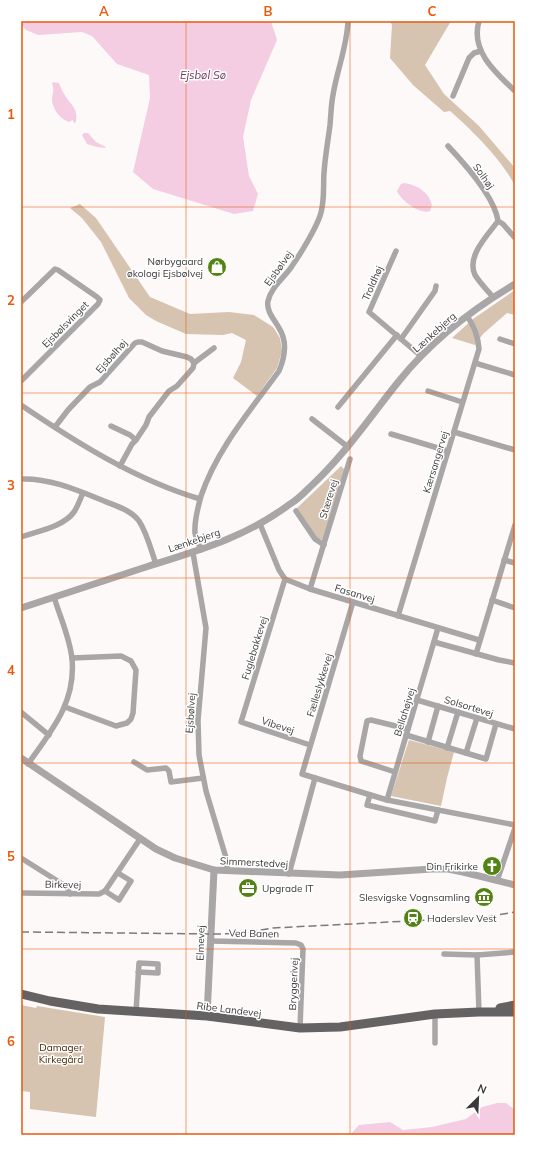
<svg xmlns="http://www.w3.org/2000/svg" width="536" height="1156" viewBox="0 0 536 1156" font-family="Mulish,sans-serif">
  <rect width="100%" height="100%" fill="#fdf9f9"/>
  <g fill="#d6c3b0">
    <path d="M390 21H451L425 65 444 94 479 126 515 168V186C503 161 472 130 450 111L444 112 413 85 390 58 392 25Z"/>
    <path d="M80 204 96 218 150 297 190 314 229 312 254 315 273 327 280 338 282 351 277 368 257 396 233 378 241 362 246 340 232 333 223 335 186 334 156 321 146 315 129 298 101 242 82 218 70 208Z"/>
    <path d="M515 290V315L507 313 483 334 475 345 452 338 473 319Z"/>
    <path d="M341 466 345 470 323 540 316 538 296 509Z"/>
    <path d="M409 740 454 752 447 778 441 806 391 796Z"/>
    <path d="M21 1005 36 1008 37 1006 105 1017 96 1117 30 1109V1092L21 1091Z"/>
  </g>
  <g fill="#f4cde2">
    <path d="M21 21H271L277 40 251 100 243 137 249 176 258 194 253 211 234 214 153 189 133 172 150 98 149 75 117 64 92 36 82 32 38 35 26 30 21 24Z"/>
    <path d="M53 82 59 83C61 88 63 93 66 97 73 107 78 109 76 122L74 123 73 120 69 122C60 119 53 110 52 100 52 94 55 90 52 84Z"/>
    <path d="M84 133H88L96 142 106 147 105 148 97 147 87 144 82 135Z"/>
    <path d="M405 183C418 186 428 191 432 205L430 211C420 215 400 200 397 191L401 184Z"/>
    <path d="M497 1103H506L515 1110V1135H350L359 1125 390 1122 403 1130 432 1127 466 1119 482 1107Z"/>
  </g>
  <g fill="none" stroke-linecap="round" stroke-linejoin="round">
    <g stroke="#a8a6a7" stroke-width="5.5">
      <path d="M479 21C470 51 496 73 515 91"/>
      <path d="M453 96 469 58 474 53 481 51"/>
      <path d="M448 146C464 163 495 198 498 221 488 235 466 256 475 275 480 283 487 290 493 297"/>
      <path d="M498 221 503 224 515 238"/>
      <path d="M396 251 369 312 421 356"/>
      <path d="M21 302 55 269 58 270 97 297 100 300 98 304 21 381"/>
      <path d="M401 339 435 291 436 286"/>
      <path d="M500 339 515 344"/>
      <path d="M194 363 214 348"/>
      <path d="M475 363 515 375"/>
      <path d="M428 391 462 402"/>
      <path d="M21 405C77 443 136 480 200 499"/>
      <path d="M338 407 397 335"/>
      <path d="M312 419 348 447"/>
      <path d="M111 426 130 435 136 440"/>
      <path d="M55 427 68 410 90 387 100 382 135 343 138 342H142L162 351 187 357 191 359 194 363 193 368 177 386 169 391 149 417 146 425 136 440 132 444 120 466"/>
      <path d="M454 432 515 450"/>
      <path d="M391 434 448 451"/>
      <path d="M21 479C50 478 77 490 104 501 116 506 131 510 139 521 147 533 151 550 156 564"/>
      <path d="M296 511 315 539 324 545"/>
      <path d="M260 524 279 570 285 579 310 589 479 640"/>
      <path d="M21 537C38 531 63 527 74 512 78 506 80 499 83 493"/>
      <path d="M201 550C199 545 196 538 195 533 194 520 198 508 201 496 217 449 250 411 279 371 285 357 288 342 279 328 274 319 266 311 268 301 271 287 285 277 292 266 301 253 315 230 320 216 325 202 323 187 324 173 325 157 328 141 330 125 331 115 331 105 333 95 337 70 347 47 348 21"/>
      <path d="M193 553 206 628 198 720 199 755 206 791 227 861V871"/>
      <path d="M504 560 515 563"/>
      <path d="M285 579 241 722 310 745"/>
      <path d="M310 589 350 459"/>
      <path d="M492 600 515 608"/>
      <path d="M353 602 302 774 387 800 515 825"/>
      <path d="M398 616 479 349C478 336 475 327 467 316"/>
      <path d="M434 642 499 660 515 663"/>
      <path d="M476 654 515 525"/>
      <path d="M417 700 515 729"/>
      <path d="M65 707 116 726 127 723 131 719 133 713 136 670 131 661 121 656 72 658"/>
      <path d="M21 712 49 735"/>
      <path d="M406 735 486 759 496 724"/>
      <path d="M428 742 438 706"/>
      <path d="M447 748 458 712"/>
      <path d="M466 753 477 718"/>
      <path d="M134 762 147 770 166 768 169 771 171 782 203 778"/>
      <path d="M28 764C52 730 76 702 72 659 70 638 60 617 54 597"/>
      <path d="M395 772 361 761 360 756 367 721 371 720 408 729"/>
      <path d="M370 795 367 805 435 821 438 810"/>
      <path d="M387 800 438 628"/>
      <path d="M21 858 67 887 70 894"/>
      <path d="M289 874 315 778"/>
      <path d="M497 881 515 828"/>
      <path d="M105 891 119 900 131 881 118 873"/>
      <path d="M21 893 99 894 105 891 140 839"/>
      <path d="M210 941 296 943 301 945 303 949 300 1028"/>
      <path d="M444 954 477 955 515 952"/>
      <path d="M477 955 479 1012"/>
      <path d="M136 1012 139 963 158 964V973L138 972"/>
      <path d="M435 1043V1014"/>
    </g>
    <g stroke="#a8a6a7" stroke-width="7">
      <path d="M21 608C64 594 106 580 149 566 200 550 246 537 290 504 297 500 303 494 309 488 344 456 369 418 399 381 431 341 471 310 515 284"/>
      <path d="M21 758 156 849 175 858 214 870 340 875 432 869H448L463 872 515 885"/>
      <path d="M207 1016 214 870"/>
    </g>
    <g stroke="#646262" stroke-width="9">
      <path d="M21 994 50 1001 98 1009 207 1016 300 1028 340 1027 435 1014 479 1012H515"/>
      <path d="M500 1008 515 1005"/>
    </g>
    <path stroke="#7c7979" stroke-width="1.5" stroke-dasharray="8 4" stroke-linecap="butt" d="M21 932 221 934 243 933 273 928 486 917 515 912"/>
  </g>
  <path fill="none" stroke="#e8590c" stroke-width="1" stroke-opacity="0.55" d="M186 21V1135M350 21V1135M21 207H515M21 393H515M21 578H515M21 763H515M21 949H515"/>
  <defs>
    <g id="shop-disc" transform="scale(1)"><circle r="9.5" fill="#538315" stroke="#fff"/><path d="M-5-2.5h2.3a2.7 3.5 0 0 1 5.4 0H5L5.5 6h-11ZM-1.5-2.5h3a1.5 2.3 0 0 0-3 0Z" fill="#fff"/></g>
    <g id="church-disc" transform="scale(1)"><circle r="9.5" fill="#538315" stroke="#fff"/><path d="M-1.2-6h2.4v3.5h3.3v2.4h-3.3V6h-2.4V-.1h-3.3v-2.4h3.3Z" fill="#fff"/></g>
    <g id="office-disc" transform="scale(1)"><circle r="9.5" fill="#538315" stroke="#fff"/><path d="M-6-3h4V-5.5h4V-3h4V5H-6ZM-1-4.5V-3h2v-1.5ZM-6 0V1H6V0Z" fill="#fff"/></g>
    <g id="museum-disc" transform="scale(1)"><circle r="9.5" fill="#538315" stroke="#fff"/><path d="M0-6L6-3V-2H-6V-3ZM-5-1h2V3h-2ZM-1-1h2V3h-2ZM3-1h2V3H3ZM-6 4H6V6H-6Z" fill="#fff"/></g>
    <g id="station-disc" transform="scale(1)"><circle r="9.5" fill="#538315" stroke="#fff"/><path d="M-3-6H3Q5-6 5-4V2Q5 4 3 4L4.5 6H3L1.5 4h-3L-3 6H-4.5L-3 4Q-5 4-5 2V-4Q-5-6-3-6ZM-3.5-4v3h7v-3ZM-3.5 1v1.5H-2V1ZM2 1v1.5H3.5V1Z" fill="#fff"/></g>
  </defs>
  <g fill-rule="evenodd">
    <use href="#shop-disc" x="217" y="267"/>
    <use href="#church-disc" x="492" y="866"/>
    <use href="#office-disc" x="248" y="888"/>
    <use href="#museum-disc" x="484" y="897"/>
    <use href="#station-disc" x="413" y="918"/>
  </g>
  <g text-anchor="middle" stroke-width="3" stroke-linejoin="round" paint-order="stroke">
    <g font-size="10" fill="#3b3939" stroke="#fff">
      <text transform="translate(484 176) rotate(55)" y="4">Solhøj</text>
      <text transform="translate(278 268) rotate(-54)" y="4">Ejsbølvej</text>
      <text transform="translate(372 283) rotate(-66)" y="4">Troldhøj</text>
      <text transform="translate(65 324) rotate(-45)" y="4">Ejsbølsvinget</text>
      <text transform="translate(434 332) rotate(-42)" y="4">Lænkebjerg</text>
      <text transform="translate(111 356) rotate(-48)" y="4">Ejsbølhøj</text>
      <text transform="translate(435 462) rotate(-73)" y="4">Kærsangervej</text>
      <text transform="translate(328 499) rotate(-73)" y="4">Stærevej</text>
      <text transform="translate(194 540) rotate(-19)" y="4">Lænkebjerg</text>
      <text transform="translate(355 593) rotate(17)" y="4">Fasanvej</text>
      <text transform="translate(254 648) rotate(-73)" y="4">Fuglebakkevej</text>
      <text transform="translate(319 685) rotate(-73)" y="4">Fælleslykkevej</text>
      <text transform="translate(469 706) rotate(17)" y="4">Solsortevej</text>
      <text transform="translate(404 712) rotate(-73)" y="4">Bellahøjvej</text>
      <text transform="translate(190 713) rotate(-86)" y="4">Ejsbølvej</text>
      <text transform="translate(278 725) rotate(18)" y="4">Vibevej</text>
      <text transform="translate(254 862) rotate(3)" y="4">Simmerstedvej</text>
      <text transform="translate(63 884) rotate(1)" y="4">Birkevej</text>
      <text transform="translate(254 933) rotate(1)" y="4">Ved Banen</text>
      <text transform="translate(200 943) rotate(-88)" y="4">Elmevej</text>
      <text transform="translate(293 984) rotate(-88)" y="4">Bryggerivej</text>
      <text transform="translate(229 1009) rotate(7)" y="4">Ribe Landevej</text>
    </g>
    <g font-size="10" fill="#3b3939" stroke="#fff" text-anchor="end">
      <text x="203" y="265">Nørbygaard<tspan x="203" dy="12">økologi Ejsbølvej</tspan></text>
      <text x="478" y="870">Din Frikirke</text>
      <text x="262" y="892" text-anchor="start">Upgrade IT</text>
      <text x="470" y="901">Slesvigske Vognsamling</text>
      <text x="427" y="922" text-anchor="start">Haderslev Vest</text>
    </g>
    <g font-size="10" fill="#442701" stroke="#fff">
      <text x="61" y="1051">Damager<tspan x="61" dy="12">Kirkegård</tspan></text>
    </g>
    <g font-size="11" font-style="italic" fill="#6c3957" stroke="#fff">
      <text x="203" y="79">Ejsbøl Sø</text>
    </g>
  </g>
  <rect width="536" height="1156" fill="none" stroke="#ffffff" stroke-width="44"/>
  <g transform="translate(478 1098) rotate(24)" stroke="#ffffff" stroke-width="3" paint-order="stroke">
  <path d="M0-3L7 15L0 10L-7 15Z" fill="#3b3939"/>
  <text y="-6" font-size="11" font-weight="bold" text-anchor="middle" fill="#3b3939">N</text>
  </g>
  <rect x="22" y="22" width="492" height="1112" fill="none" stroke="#e8590c" stroke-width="1.5"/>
  <g font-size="13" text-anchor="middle" font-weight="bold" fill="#e8590c">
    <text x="104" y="16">A</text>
    <text x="268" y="16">B</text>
    <text x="432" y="16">C</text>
    <text x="11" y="119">1</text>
    <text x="11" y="305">2</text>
    <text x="11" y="490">3</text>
    <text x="11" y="675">4</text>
    <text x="11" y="861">5</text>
    <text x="11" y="1046">6</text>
  </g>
</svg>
